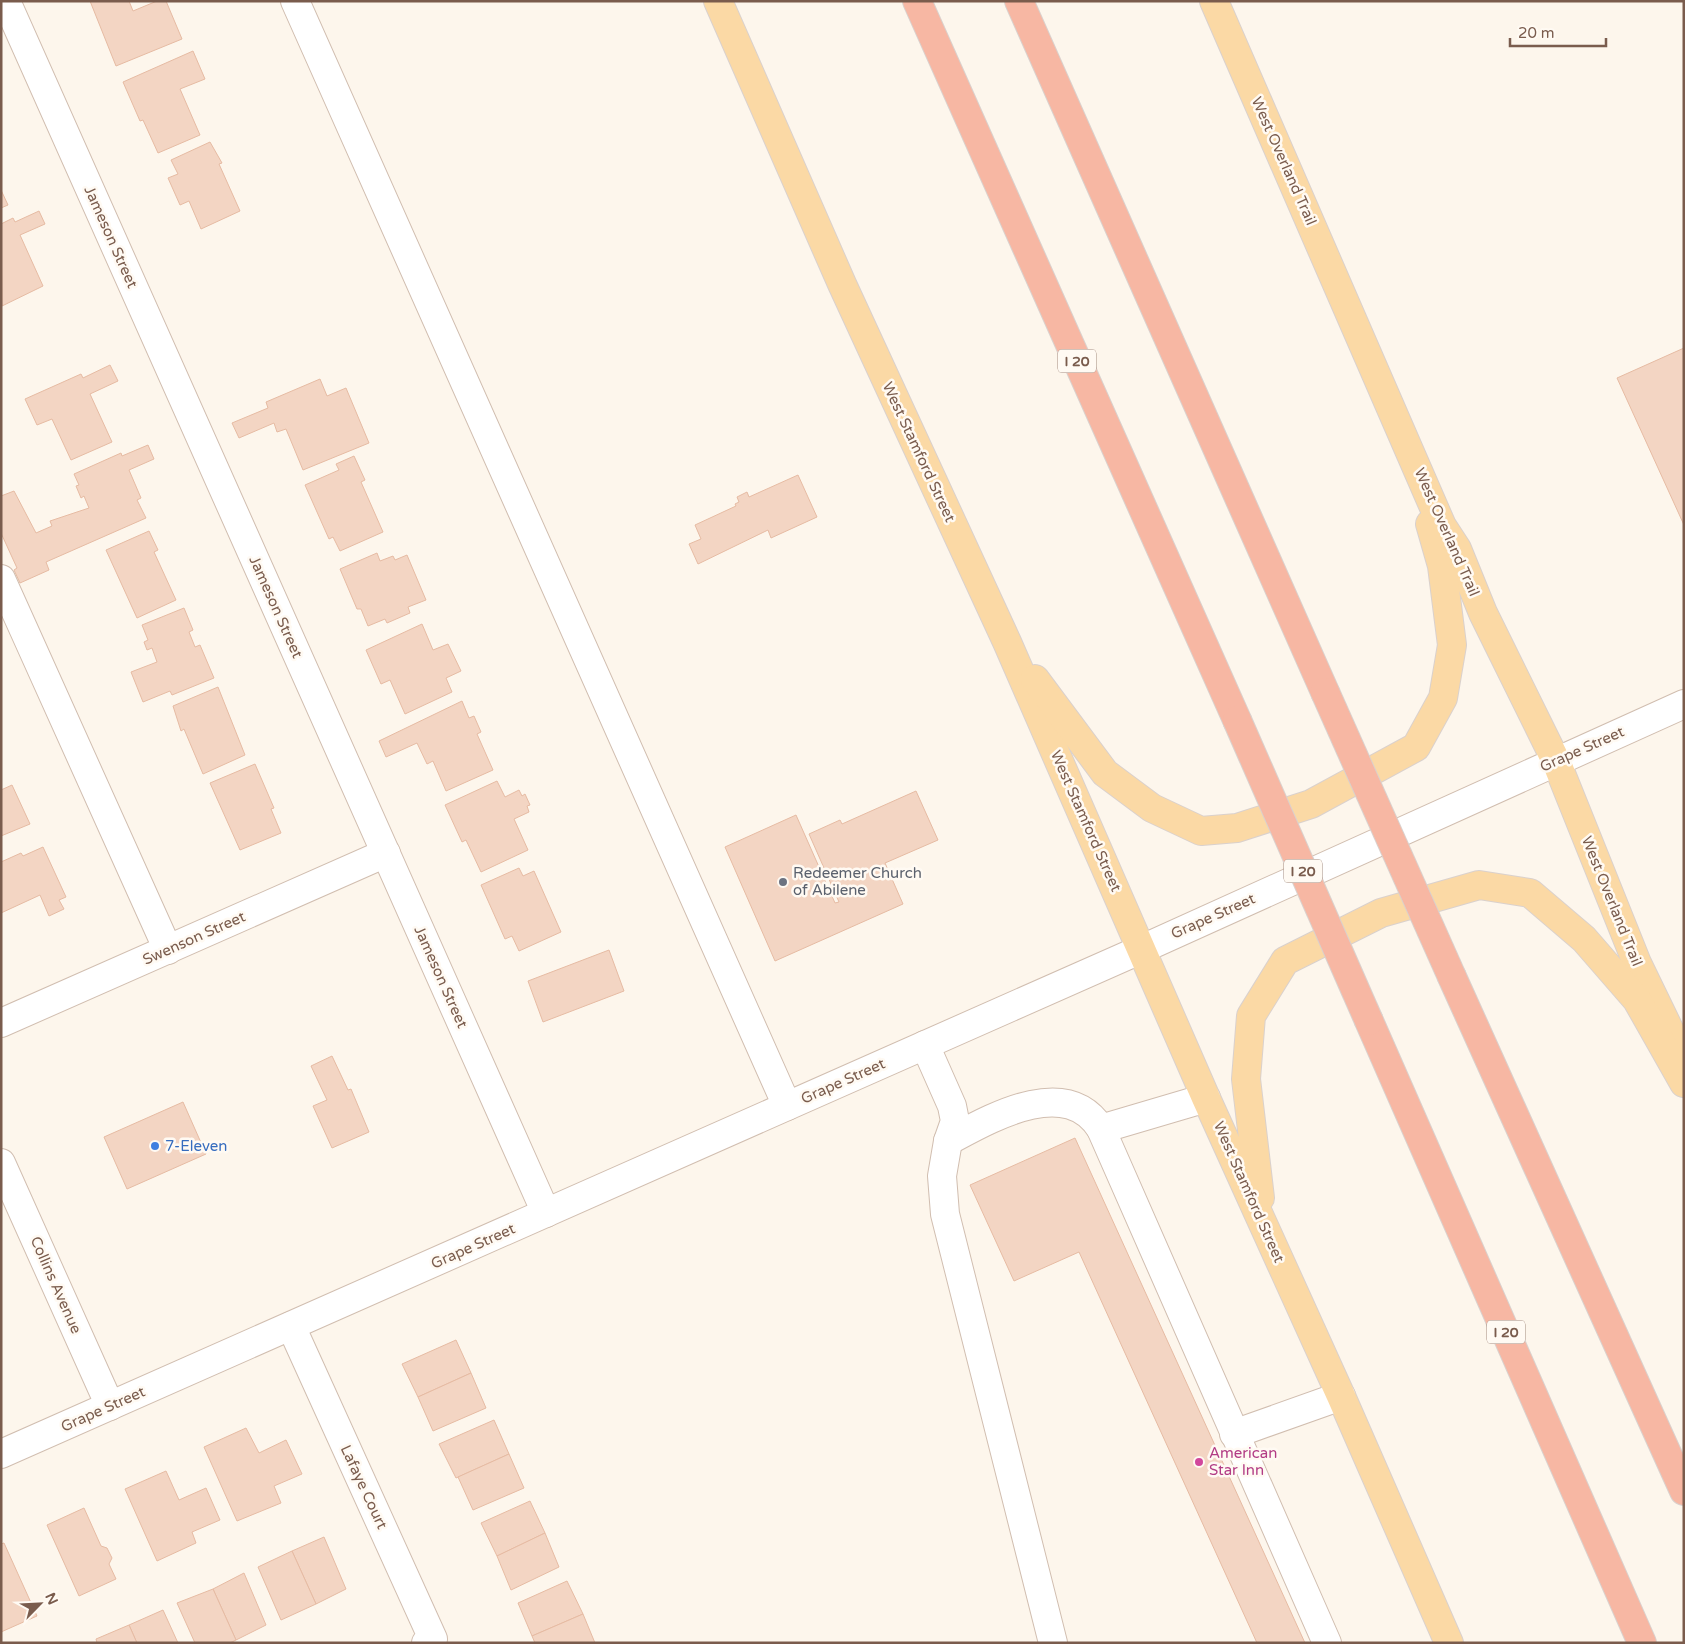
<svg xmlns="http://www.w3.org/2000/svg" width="1685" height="1644" viewBox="0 0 1685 1644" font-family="'Varela Round',sans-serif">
  <rect width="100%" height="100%" fill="#fdf6ec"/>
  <g fill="#f3d5c3" stroke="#e6bba3">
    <path d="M90 1H129L133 11 157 1H166L182 39 116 66Z"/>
    <path d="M193 51 205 79 180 89 200 135 158 153 143 120 140 121 123 82Z"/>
    <path d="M210 142 222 163 219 164 240 211 201 229 189 201 180 205 168 178 178 174 171 160Z"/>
    <path d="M1 190 8 205 1 208Z"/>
    <path d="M39 211 45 224 20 235 43 286 2 306 1 224 13 218 15 222Z"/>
    <path d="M1684 348V525L1617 378Z"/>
    <path d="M110 365 118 381 90 394 112 442 71 460 52 419 37 425 25 399 81 374 83 378Z"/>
    <path d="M320 379 327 396 346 388 369 443 303 470 286 429 277 432 274 423 239 438 232 423 268 408 266 402Z"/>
    <path d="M148 445 154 459 129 470 141 498 137 500 146 518 46 562 49 570 20 583 14 570 17 568 1 533V496L14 491 36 533 52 526 50 521 89 508 84 496 81 498 76 486 79 485 74 474 121 453 122 456Z"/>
    <path d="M354 456 365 480 361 482 383 532 340 551 333 537 329 539 305 485 339 470 336 464Z"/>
    <path d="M798 475 817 517 771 538 768 530 698 564 689 544 701 539 695 525 736 506 735 504 739 502 737 497 747 492 749 497Z"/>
    <path d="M149 531 158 550 154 552 176 600 137 618 106 550Z"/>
    <path d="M377 553 380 561 393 556 395 560 407 555 426 600 408 607 410 613 387 623 385 619 368 626 361 609H357L340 569Z"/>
    <path d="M184 608 193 630 189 632 195 647 200 645 214 678 172 695 170 691 143 702 131 672 157 662 152 648 147 650 144 642 148 640 142 625Z"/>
    <path d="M422 624 433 650 448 644 461 671 446 678 452 692 405 714 390 680 381 684 366 650Z"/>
    <path d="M218 687 245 755 203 774 184 729 181 731 173 706Z"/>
    <path d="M462 701 469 718 474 716 481 732 477 734 493 770 446 791 433 761 427 764 417 743 386 757 379 741Z"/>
    <path d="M255 764 274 808 271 809 281 833 240 850 210 783Z"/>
    <path d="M497 781 505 797 519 790 522 796 525 794 530 805 527 806 529 812 514 819 528 850 481 872 466 840 462 842 445 805Z"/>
    <path d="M12 785 30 824 1 836V790Z"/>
    <path d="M916 791 938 840 885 863 903 904 775 961 725 847 796 815 835 903 839 902 809 834 840 820 842 824Z"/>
    <path d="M43 847 66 897 59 900 64 909 49 916 40 895 1 913V862L21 853 23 856Z"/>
    <path d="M519 868 523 876 534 871 561 932 519 951 512 936 505 939 481 885Z"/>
    <path d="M609 950 624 991 543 1022 528 981Z"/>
    <path d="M332 1056 348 1090 351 1089 369 1132 332 1148 313 1106 327 1100 311 1066Z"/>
    <path d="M183 1102 206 1154 127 1189 104 1137Z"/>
    <path d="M1075 1138 1305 1643H1257L1079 1252 1014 1281 970 1185Z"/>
    <path d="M456 1340 471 1373 418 1397 402 1364Z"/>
    <path d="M471 1373 486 1408 433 1431 418 1397Z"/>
    <path d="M494 1420 509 1454 456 1478 439 1444Z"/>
    <path d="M246 1428 259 1453 286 1440 302 1474 274 1486 281 1503 237 1521 204 1447Z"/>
    <path d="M509 1454 524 1488 473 1510 458 1477Z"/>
    <path d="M166 1471 179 1500 206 1488 220 1520 192 1532 196 1543 157 1561 125 1489Z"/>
    <path d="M530 1501 545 1533 497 1556 481 1523Z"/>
    <path d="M84 1508 101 1546 107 1548 112 1558 109 1564 116 1579 79 1596 47 1525Z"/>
    <path d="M545 1533 559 1567 511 1590 497 1556Z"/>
    <path d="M324 1537 346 1589 316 1604 292 1551Z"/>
    <path d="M4 1543 37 1616 1 1632V1544Z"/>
    <path d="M292 1551 316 1604 281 1620 258 1567Z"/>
    <path d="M244 1573 266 1625 236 1640 213 1589Z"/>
    <path d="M567 1581 583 1614 532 1636 518 1603Z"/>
    <path d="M213 1589 236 1640 230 1643H195L177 1603Z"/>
    <path d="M163 1610 178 1643H137L129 1625Z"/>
    <path d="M583 1614 595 1643H535L532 1636Z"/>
    <path d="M129 1625 137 1643H97L96 1639Z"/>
  </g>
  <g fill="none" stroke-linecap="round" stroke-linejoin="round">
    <g stroke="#d1beb0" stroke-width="30">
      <g id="minor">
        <path d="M6 1 546 1213"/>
        <path d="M295 1 787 1106"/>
        <path d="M1 579 168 950"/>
        <path d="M1 1023 386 853"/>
        <path d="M925 1045 952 1106 955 1121 948 1141 942 1176 945 1214 1053 1643"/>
        <path d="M1101 1129 1206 1098"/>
        <path d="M948 1141C991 1118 1066 1074 1101 1129L1327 1643"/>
        <path d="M1 1163 110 1406"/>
        <path d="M291 1326 433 1639 426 1643"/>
        <path d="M1234 1434 1341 1396"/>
        <path d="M1 1454 1142 949 1684 704"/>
      </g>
    </g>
    <g stroke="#dad1cd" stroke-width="30">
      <g id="major">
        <path d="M718 1 842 284 1007 642 1206 1098 1341 1396 1449 1643"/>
        <path d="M1214 1 1442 526 1457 549 1483 613 1556 761 1637 963 1684 1060"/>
        <path d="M1035 679 1105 773 1152 808 1201 831 1237 828 1311 804 1416 747 1443 698 1452 645 1442 566 1430 524"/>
        <path d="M1260 1198 1246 1079 1251 1016 1285 961 1381 913 1479 885 1530 893 1584 939 1637 1000 1684 1083"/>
      </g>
    </g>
    <g stroke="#dad1cd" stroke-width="30">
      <g id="highway">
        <path d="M917 1 1237 720"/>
        <path d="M1019 1 1325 692"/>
        <path d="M1452 977 1684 1491"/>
        <path d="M1369 1021 1642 1643"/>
      </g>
    </g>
    <use href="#minor" stroke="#fff" stroke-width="28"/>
    <use href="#major" stroke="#fbd9a5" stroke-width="28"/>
    <use href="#highway" stroke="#f7b7a3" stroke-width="28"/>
    <g stroke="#dad1cd" stroke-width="30" stroke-linecap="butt">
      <g id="highway-bridge">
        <path d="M1325 692 1452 977"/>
        <path d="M1237 720 1369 1021"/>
      </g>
    </g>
    <use href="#highway-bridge" stroke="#f7b7a3" stroke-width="28"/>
  </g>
  <circle fill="#6b7280" stroke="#fffaf3" stroke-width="2" cx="783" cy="882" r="5"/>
  <circle fill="#3f7fe0" stroke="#fffaf3" stroke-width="2" cx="155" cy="1146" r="5"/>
  <circle fill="#d1479c" stroke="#fffaf3" stroke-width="2" cx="1199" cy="1462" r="5"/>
  <g text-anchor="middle" stroke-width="5" stroke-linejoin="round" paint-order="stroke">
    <g fill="#fffaf3" stroke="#a28b7f" stroke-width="1">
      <rect x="1058" y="349.5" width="38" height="23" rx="4"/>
      <rect x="1284" y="859.5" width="38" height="23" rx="4"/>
      <rect x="1487" y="1320.5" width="38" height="23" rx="4"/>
    </g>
    <g font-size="14" font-weight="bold" fill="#7a5c4d">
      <text x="1077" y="366">I 20</text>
      <text x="1303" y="876">I 20</text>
      <text x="1506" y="1337">I 20</text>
    </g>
    <g font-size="15" fill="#7a5c4d" stroke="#fffaf3">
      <text transform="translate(1284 161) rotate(66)" y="5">West Overland Trail</text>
      <text transform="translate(111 237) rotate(66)" y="5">Jameson Street</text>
      <text transform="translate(919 452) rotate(65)" y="5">West Stamford Street</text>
      <text transform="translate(1447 532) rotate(66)" y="5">West Overland Trail</text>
      <text transform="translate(276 607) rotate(66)" y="5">Jameson Street</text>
      <text transform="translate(1582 749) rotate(-24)" y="5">Grape Street</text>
      <text transform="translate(1086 821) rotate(66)" y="5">West Stamford Street</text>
      <text transform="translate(1612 901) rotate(68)" y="5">West Overland Trail</text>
      <text transform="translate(1213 916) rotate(-24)" y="5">Grape Street</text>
      <text transform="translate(194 938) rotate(-24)" y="5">Swenson Street</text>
      <text transform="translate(441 977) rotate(66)" y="5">Jameson Street</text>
      <text transform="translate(843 1081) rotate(-24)" y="5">Grape Street</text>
      <text transform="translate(1249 1192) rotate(66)" y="5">West Stamford Street</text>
      <text transform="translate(473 1246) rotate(-24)" y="5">Grape Street</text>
      <text transform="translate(56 1285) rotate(66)" y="5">Collins Avenue</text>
      <text transform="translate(103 1409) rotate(-24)" y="5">Grape Street</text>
      <text transform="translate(364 1487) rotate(65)" y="5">Lafaye Court</text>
    </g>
    <g font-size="15" fill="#5b616d" stroke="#fffaf3" text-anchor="start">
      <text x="793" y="878">Redeemer Church<tspan x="793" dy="17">of Abilene</tspan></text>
    </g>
    <g font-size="15" fill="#366cbe" stroke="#fffaf3" text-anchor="start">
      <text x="165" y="1151">7-Eleven</text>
    </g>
    <g font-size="15" fill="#b23c85" stroke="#fffaf3" text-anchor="start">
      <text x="1209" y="1458">American<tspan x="1209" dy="17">Star Inn</tspan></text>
    </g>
  </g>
  <rect width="1685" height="1644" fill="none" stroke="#7a5c4d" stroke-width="5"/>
  <g transform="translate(40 1604) rotate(66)" stroke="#fffaf3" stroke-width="4" paint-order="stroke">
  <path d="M0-4L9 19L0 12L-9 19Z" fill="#7a5c4d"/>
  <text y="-8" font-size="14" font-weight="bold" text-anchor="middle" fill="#7a5c4d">N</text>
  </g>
  <path d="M1510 38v8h96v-8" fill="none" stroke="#7a5c4d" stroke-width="2.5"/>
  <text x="1518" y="38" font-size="15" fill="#7a5c4d" stroke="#fffaf3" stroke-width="4" paint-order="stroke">20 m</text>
</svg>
